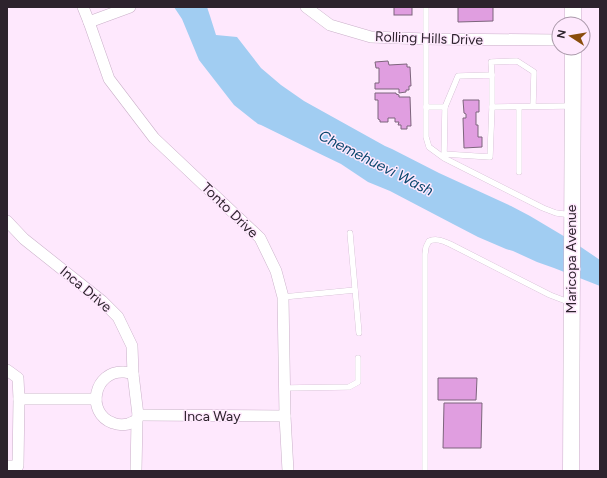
<svg xmlns="http://www.w3.org/2000/svg" width="607" height="478" viewBox="0 0 607 478" font-family="Figtree,sans-serif">
  <rect width="100%" height="100%" fill="#fee8fd"/>
  <path fill="#a1cdf2" d="M174 7H207L210 16 216 35 237 37 261 68 281 85 304 101 385 146 392 149 439 173 511 206 530 216 572 241 600 260V286L554 268 537 262 513 251 506 249 478 237 453 224 390 191 368 182 341 164 314 151 261 125 258 124 234 105 199 60 182 19Z"/>
  <g fill="#e09ee0" stroke="#7d657c">
    <rect x="394" y="7" width="18" height="8"/>
    <path d="M458 7H493V21L458 22Z"/>
    <path d="M388 61 389 65 407 64V67H410L411 86H409V90H406V92L399 93V89H375V83H379V68H376L375 62Z"/>
    <path d="M375 93H396V94L399 95V97H410L411 126H407V129H401V125H398L399 122H395V118H388V122H380V120L378 119V100H375Z"/>
    <path d="M463 100H479V112H476V125H478V137H482V147L464 148 463 118H466V114L464 113Z"/>
    <path d="M438 378H477L476 400H438Z"/>
    <path d="M444 403H482L481 448H443Z"/>
  </g>
  <g fill="none" stroke-linecap="round" stroke-linejoin="round">
    <g stroke="#cab0c9" stroke-width="6">
      <g id="lane">
        <path d="M426 7V137L429 147 444 158 543 208 556 213 572 215"/>
        <path d="M492 75 491 62 517 61 534 72 533 106"/>
        <path d="M426 107H445L458 76 492 75V107"/>
        <path d="M519 107V172"/>
        <path d="M444 154 490 157 492 107 572 106"/>
        <path d="M444 157 445 107"/>
        <path d="M350 233 359 333"/>
        <path d="M283 297 355 290"/>
        <path d="M285 388 349 387 358 382V358"/>
        <path d="M425 471V254L426 247 429 241C437 238 443 241 450 244L550 295 571 303"/>
      </g>
    </g>
    <g stroke="#cab0c9" stroke-width="12">
      <g id="street">
        <path d="M83 7 89 22 109 79 154 138 260 238 276 271 283 297 285 416 288 471"/>
        <path d="M306 7 330 25 371 37 426 39 559 40"/>
        <path d="M89 22 130 7"/>
        <path d="M7 221 24 239 102 301 118 317 132 346 133 374 138 415 137 420 136 471"/>
        <path d="M7 370 18 378 19 399 18 466H7"/>
        <path d="M133 374C130 373 127 372 124 372 94 370 85 413 113 423 118 425 123 425 128 424 131 423 134 421 137 420"/>
        <path d="M19 399H96"/>
        <path d="M138 415 285 416"/>
      </g>
    </g>
    <g stroke="#cab0c9" stroke-width="17">
      <g id="secondary">
        <path d="M573 24V7"/>
        <path d="M571 471 573 48"/>
      </g>
    </g>
    <use href="#lane" stroke="#fff" stroke-width="5.5"/>
    <use href="#street" stroke="#fff" stroke-width="11"/>
    <use href="#secondary" stroke="#fff" stroke-width="16"/>
  </g>
  <g text-anchor="middle" stroke-width="3" stroke-linejoin="round" paint-order="stroke">
    <g font-size="14" fill="#2d232d" stroke="#fee8fd">
      <text transform="translate(429 38) rotate(2)" y="5">Rolling Hills Drive</text>
      <text transform="translate(230 210) rotate(44)" y="5">Tonto Drive</text>
      <text transform="translate(571 259) rotate(-90)" y="5">Maricopa Avenue</text>
      <text transform="translate(86 289) rotate(40)" y="5">Inca Drive</text>
      <text x="212" y="421">Inca Way</text>
    </g>
    <g font-size="15" font-style="italic" fill="#09466d" stroke="#fee8fd">
      <text transform="translate(376 163) rotate(27)" y="5">Chemehuevi Wash</text>
    </g>
  </g>
  <rect width="607" height="478" fill="none" stroke="#2d232d" stroke-width="16"/>
  <g transform="translate(571 36) rotate(282)"><circle r="19" fill="#fee8fd" stroke="#aa99aa"/>
  <path d="M0-3L7 15L0 10L-7 15Z" fill="#8a4d0c"/>
  <text y="-6" font-size="11" font-weight="bold" text-anchor="middle" fill="#2d232d">N</text>
  </g>
</svg>
